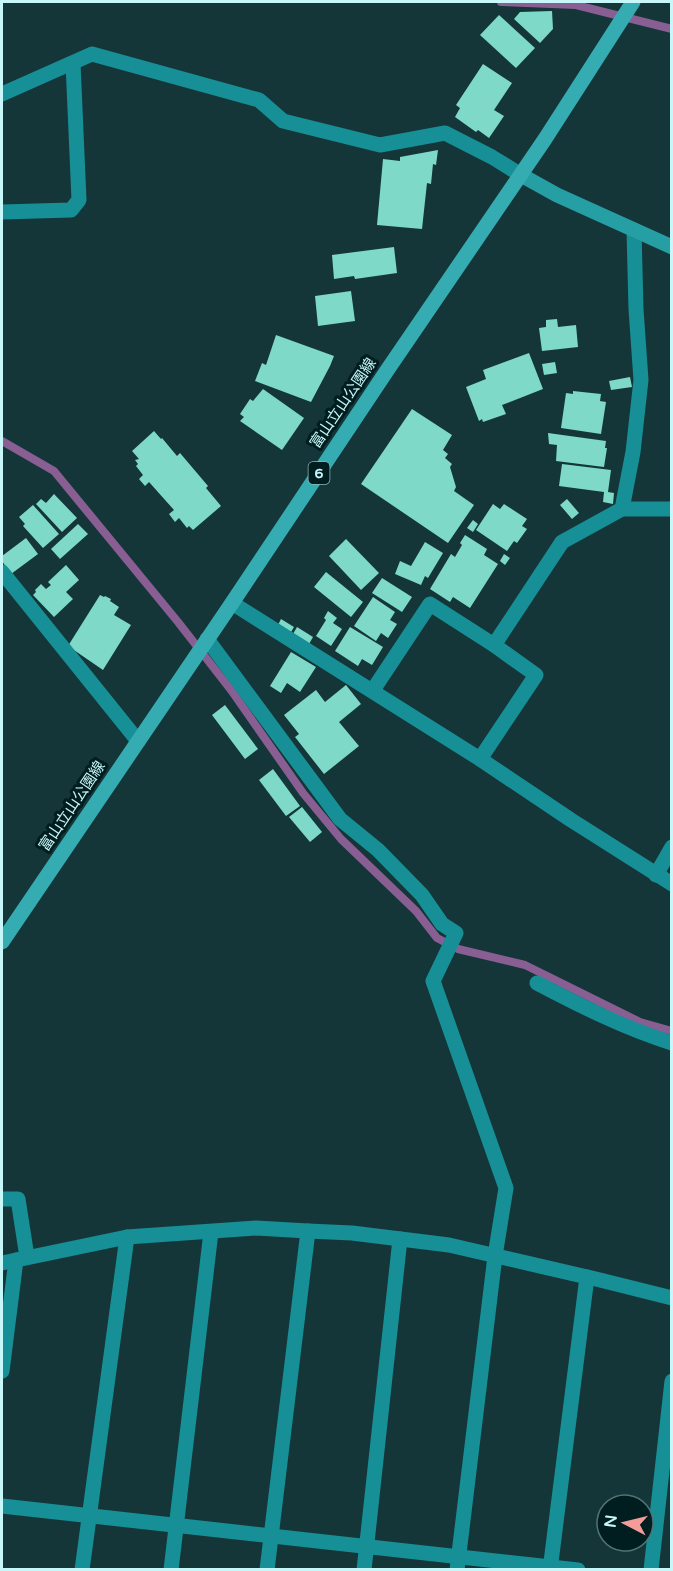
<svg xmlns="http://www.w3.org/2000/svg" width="673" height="1571" viewBox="0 0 673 1571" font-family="'Varela Round','Noto Sans JP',sans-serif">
  <rect width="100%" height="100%" fill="#143638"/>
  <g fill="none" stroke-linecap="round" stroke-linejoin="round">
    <g stroke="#895f93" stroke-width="8">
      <path d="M501 2 576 5 672 29"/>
      <path d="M2 441 54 471 178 622 231 690 303 793 341 839 416 911 437 938 458 949 525 965 640 1022 672 1031"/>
    </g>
  </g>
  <g fill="#7ed9c8">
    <path d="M552 11 553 29 540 43 514 19 520 12Z"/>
    <path d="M499 15 535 48 516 68 480 35Z"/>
    <path d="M483 64 512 83 494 110 504 116 489 138 478 130 476 132 455 117 460 108 456 105Z"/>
    <path d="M438 150 436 165 433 164 431 184 427 183 422 229 377 225 383 159 400 161V157Z"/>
    <path d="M394 247 397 273 355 279 354 276 334 279 332 255Z"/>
    <path d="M351 291 355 321 318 326 315 296Z"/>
    <path d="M557 319 558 327 576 325 578 347 542 351 539 328 546 327V320Z"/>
    <path d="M276 335 334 356 330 366 311 402 255 381 262 363 266 365Z"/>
    <path d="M529 353 543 389 502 405 506 414 483 422 482 419 479 421 466 387 486 379 483 370Z"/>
    <path d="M555 362 557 373 544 375 542 364Z"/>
    <path d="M630 377 632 387 611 390 609 381Z"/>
    <path d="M263 389 304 418 282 450 240 421 244 417 240 414 250 399 253 401Z"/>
    <path d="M573 391 601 394 600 401 606 402 601 434 561 428 566 393 573 394Z"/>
    <path d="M412 409 452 435 443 450 448 454 445 458 452 464 450 467 456 487 454 491 474 505 448 543 361 484Z"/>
    <path d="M154 431 161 439 162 438 177 456 180 453 208 486 206 488 221 506 193 530 189 526 187 528 179 518 175 522 169 514 174 510 149 482 145 486 139 479 143 475 136 466 138 464 135 460 139 459 132 451Z"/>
    <path d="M548 433 606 441 605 448H607L604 467 556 461 557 445 549 444Z"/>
    <path d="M562 464 611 470 608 492 614 493 613 504 603 502 604 492 559 486Z"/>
    <path d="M54 494 77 518 62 532 36 504 41 499 46 503Z"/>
    <path d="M567 499 579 513 572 519 560 505Z"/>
    <path d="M493 504 500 509 504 504 527 519 522 526 527 529 517 543 514 541 507 551 476 530Z"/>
    <path d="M33 505 59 534 43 548 23 526 25 524 19 517Z"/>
    <path d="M473 520 478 524 473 532 467 528Z"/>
    <path d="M78 524 88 534 60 559 51 549Z"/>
    <path d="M465 535 487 549 484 555 498 564 470 608 453 597 450 602 430 589 451 554 455 557 462 545 460 543Z"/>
    <path d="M26 538 38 554 11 574 2 561V556Z"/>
    <path d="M346 539 379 573 361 590 329 556Z"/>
    <path d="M425 542 443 553 428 578 425 576 421 585 395 574 400 561 411 566Z"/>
    <path d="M504 554 510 558 505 565 500 561Z"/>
    <path d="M66 565 79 580 66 592 73 599 54 617 33 595 36 592 35 590 41 584 46 589 51 585 48 582Z"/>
    <path d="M326 572 363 602 351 617 314 587Z"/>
    <path d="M382 578 412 597 402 612 372 593Z"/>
    <path d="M100 595 104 597 105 596 111 599 110 601 119 607 114 615 131 625 103 670 68 646Z"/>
    <path d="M373 597 395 612 390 620 397 624 388 638 381 633 376 641 354 626Z"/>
    <path d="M328 611 337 618 333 623 342 629 331 646 316 636 326 620 324 618Z"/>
    <path d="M281 619 294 627 291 632 278 625Z"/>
    <path d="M297 627 313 637 309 644 293 634Z"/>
    <path d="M350 627 383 647 372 665 362 659 358 666 335 651Z"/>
    <path d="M291 652 316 667 300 692 287 683 281 693 270 686Z"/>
    <path d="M346 685 361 704 339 722 359 746 324 774 295 737 299 734 284 715 316 690 325 702Z"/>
    <path d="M225 705 258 749 245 759 212 715Z"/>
    <path d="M273 769 300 806 286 816 259 780Z"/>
    <path d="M302 807 322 832 310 842 289 817Z"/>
  </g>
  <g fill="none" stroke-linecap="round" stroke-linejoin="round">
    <g stroke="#169096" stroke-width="15">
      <path d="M2 94 92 54 259 100 283 121 380 145 445 133 492 157 521 175"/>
      <path d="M2 212 71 210 79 200 73 63"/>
      <path d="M622 509 633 452 641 380 636 309 634 230"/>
      <path d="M2 572 138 741"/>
      <path d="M232 603 480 759 571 820 672 884"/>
      <path d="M207 639 340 819 378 850 422 895 442 924 456 933 433 981 506 1188 495 1256 457 1570"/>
      <path d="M373 690 430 604 494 645 562 542 622 509H672"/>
      <path d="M480 759 536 675 494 645"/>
      <path d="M656 875 672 847"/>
      <path d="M537 983C581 1006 624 1028 672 1043"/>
      <path d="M2 1199H18L27 1257"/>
      <path d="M2 1263 127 1237 256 1228 308 1231 352 1233 449 1245 600 1280 672 1298"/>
      <path d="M2 1371 16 1260"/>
      <path d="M2 1506 578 1570"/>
      <path d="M82 1570 127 1237"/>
      <path d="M171 1570 211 1232"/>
      <path d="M267 1570 308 1231"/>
      <path d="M364 1570 400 1239"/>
      <path d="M550 1570 587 1277"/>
      <path d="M651 1570 672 1381"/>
    </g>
    <path stroke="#259ea4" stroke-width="15" d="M521 175 557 195 672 247"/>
    <path stroke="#35abb2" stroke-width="15" d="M2 942 232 603 388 369 545 139 633 2"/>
  </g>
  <g text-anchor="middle" stroke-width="6" stroke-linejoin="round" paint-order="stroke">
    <rect fill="#001d1f" stroke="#8bb6b8" stroke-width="1.5" x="308.5" y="462" width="21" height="22" rx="4.5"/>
    <g font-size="14" font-weight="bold" fill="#c7f7f9">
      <text x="319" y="478">6</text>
    </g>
    <g font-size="15" fill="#c7f7f9" stroke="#001d1f">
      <text transform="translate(343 403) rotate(-56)" y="5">富山立山公園線</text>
      <text transform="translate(72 806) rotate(-56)" y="5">富山立山公園線</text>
    </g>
  </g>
  <rect width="673" height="1571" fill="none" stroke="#c7f7f9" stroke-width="6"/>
  <g transform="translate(625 1523) rotate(277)"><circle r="28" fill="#001d1f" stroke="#507476" stroke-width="1.5"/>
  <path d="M0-4.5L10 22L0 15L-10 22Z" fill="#f59b9a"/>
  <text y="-9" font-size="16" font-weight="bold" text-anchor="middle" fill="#c7f7f9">N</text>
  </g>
</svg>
